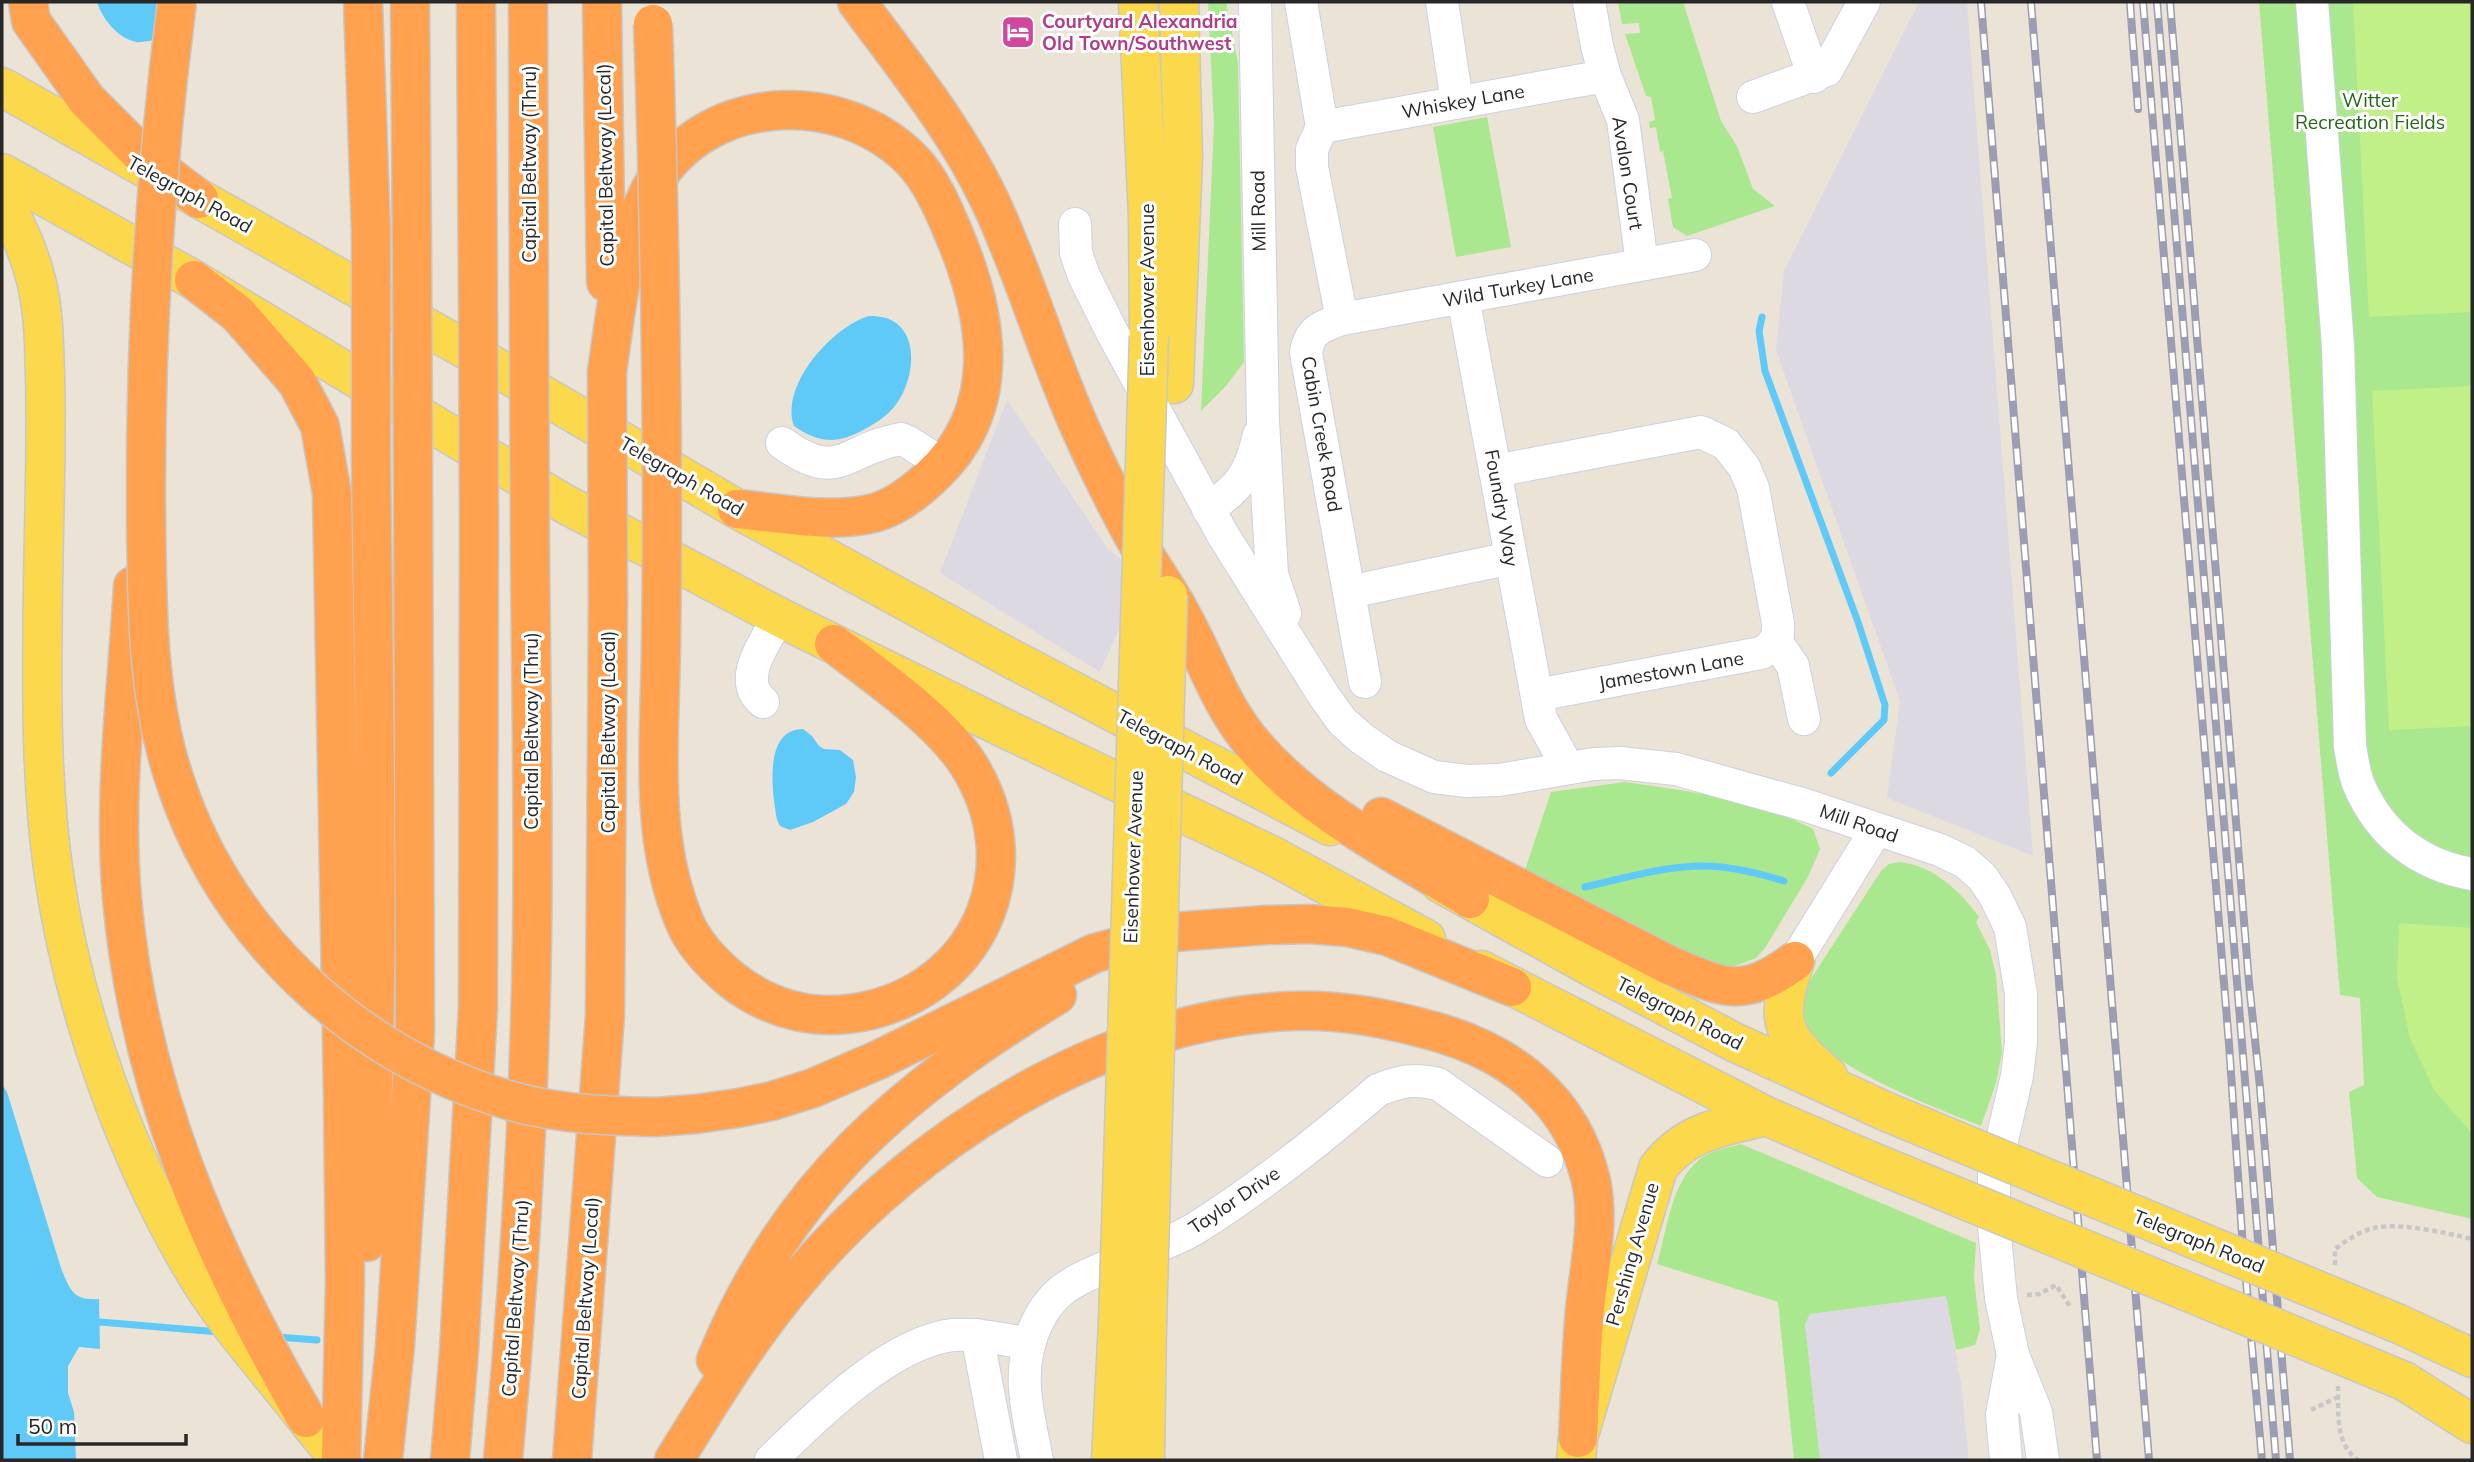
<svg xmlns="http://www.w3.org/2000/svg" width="2474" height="1462" viewBox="0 0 2474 1462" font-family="Mulish,sans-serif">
  <rect width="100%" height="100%" fill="#ece3d7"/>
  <g fill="#dcd9e3">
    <path d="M1919 2H1967L2033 856 1887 798 1900 701 1776 350 1784 271Z"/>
    <path d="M1007 400 1108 549 1142 576 1100 672 940 573Z"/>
    <path d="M1946 1296 1961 1383 1969 1460H1820L1805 1324 1810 1314Z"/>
  </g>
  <g fill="#a9e88e">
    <path d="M1208 2H1226L1238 63 1244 362 1226 386 1201 411 1214 126Z"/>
    <path d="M1618 2H1683L1721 121 1737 146 1753 189 1775 206 1687 236 1673 227 1668 199 1672 198 1663 151 1660 152 1656 127 1650 128 1649 122 1655 120 1651 97 1646 96 1625 34 1640 33 1639 23 1622 24Z"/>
    <path d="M2259 2H2472V1219L2377 1197 2357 1178 2349 1092 2364 1085 2360 998 2340 995Z"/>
    <path d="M1487 117 1511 247 1456 257 1433 127Z"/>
    <path d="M1625 782C1686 791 1758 799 1813 829L1820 849 1808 877 1765 948 1756 958 1721 971 1523 876 1551 792Z"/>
    <path d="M1899 862C1933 865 1960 891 1979 917L1976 922 1990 950 1996 975 2002 1053 1996 1083 1981 1126C1941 1109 1806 1062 1802 1013 1801 1001 1806 988 1812 977L1881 871 1889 864Z"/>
    <path d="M1741 1144 1976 1243 1974 1278 1980 1330 1975 1345 1956 1350 1946 1296 1810 1314 1805 1324 1820 1460H1794L1778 1302 1657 1264C1667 1230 1671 1182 1700 1159 1712 1150 1727 1148 1741 1144Z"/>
  </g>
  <g fill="#c1f088">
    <path d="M2353 2H2472V312L2369 317Z"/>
    <path d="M2472 386V726L2389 730 2372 391Z"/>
    <path d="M2399 923 2472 928V1133L2434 1090 2410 1038 2397 979Z"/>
  </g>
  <g fill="#5fcaf8">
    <path d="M97 2H166L159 40C152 40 142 43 136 42 117 38 102 18 97 2Z"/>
    <path d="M869 316C921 314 919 375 895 406 887 416 876 423 865 429 838 444 820 444 794 426 780 385 832 327 869 316Z"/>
    <path d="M803 729 812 736 819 746 824 749 840 750 853 760 856 777 854 792 846 804 813 822 790 830 780 826 777 820C772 793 763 729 803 729Z"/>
    <path d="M2 1084 7 1092 61 1268C70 1290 73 1301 99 1299L100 1349 79 1347 68 1366V1393L74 1412 76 1460H2Z"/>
  </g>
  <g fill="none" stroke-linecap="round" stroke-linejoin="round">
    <g stroke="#5fcaf8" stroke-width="7">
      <path d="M1762 317 1759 331 1765 371 1858 622 1885 705 1884 720 1831 773"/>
      <path d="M1585 887C1624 878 1664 866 1704 866 1731 866 1758 873 1784 881"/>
      <path d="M91 1323 100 1322 219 1332"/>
      <path d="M276 1337 317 1340"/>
    </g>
    <g stroke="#ccd0e2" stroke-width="34">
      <g id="minor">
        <path d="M1255 2 1263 421 1272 574 1285 613"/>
        <path d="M1301 2 1322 127 1312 149V167L1342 319"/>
        <path d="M1442 2 1457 102"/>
        <path d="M1589 2 1597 46 1605 76 1623 120 1642 264"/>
        <path d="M1788 2 1814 77"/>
        <path d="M2312 2 2338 346 2350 746C2352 758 2354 772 2358 783 2379 834 2419 865 2472 874"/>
        <path d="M1753 97 1827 70 1864 2"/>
        <path d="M1322 127 1605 76"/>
        <path d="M1075 224 1076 253 1084 276 1113 334 1223 535 1324 696 1342 721 1361 738 1387 756 1434 777 1467 781 1499 780 1594 764 1620 763 1676 769 1805 805 1940 850 1965 862 1982 877 1995 896 2010 927 2021 994V1042L2017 1076 1994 1174V1227L2001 1298 2013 1355 2036 1412 2043 1460"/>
        <path d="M1463 297 1541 719 1568 768"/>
        <path d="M782 443C840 485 845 448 901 439L908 442 944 465"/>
        <path d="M1495 471 1701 432 1726 444 1744 467 1753 488 1778 623V635L1771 647 1761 653 1537 695"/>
        <path d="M1208 509C1241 487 1250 473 1259 435"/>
        <path d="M1349 592 1511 558"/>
        <path d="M1775 640 1793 666 1804 719"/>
        <path d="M1365 682 1306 353C1309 330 1322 326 1342 319L1695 255"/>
        <path d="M763 702C735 679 767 640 779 617"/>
        <path d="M1795 961 1876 830"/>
        <path d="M977 1335 1001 1460"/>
        <path d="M771 1460C815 1417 890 1342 953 1335 978 1333 1003 1340 1027 1343"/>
        <path d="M1037 1460C1028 1413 1015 1371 1036 1325 1042 1312 1050 1300 1061 1291 1080 1276 1105 1268 1127 1258 1150 1249 1175 1241 1196 1228 1260 1188 1320 1140 1378 1090 1400 1081 1415 1078 1438 1084L1547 1161"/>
        <path d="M2006 1460 2002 1415 2013 1355"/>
      </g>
    </g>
    <g stroke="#c7c7c7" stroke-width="41">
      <g id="major">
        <path d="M1138 2 1148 217 1149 336"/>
        <path d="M2 87 463 348 737 509 1012 659 1330 826"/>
        <path d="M2 173 194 280 565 504 785 620 1006 729 1273 856 1426 939"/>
        <path d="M2 200C17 225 29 252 36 280 44 311 44 343 45 375 47 444 44 514 43 584 42 678 40 775 53 868 72 1007 128 1165 203 1285 228 1324 260 1361 289 1397 306 1418 322 1440 341 1460"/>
        <path d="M1174 384 1183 157 1179 2"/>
        <path d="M1440 883 1595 969 1734 1042 1887 1112"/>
        <path d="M1795 961C1775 1020 1779 1035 1828 1076"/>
        <path d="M1481 970 1766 1116 1868 1160"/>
        <path d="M2399 1324 2472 1358"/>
        <path d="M2404 1381 2472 1424"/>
        <path d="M1111 1460 1118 1322"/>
        <path d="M1145 1460 1147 1324"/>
        <path d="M1576 1460 1578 1438 1658 1168C1687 1130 1723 1127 1766 1116"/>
      </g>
    </g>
    <g stroke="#c7c7c7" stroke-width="41">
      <g id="highway">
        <path d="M28 2 31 21 87 100 146 159 199 199"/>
        <path d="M363 2 371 233"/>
        <path d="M410 2 412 255"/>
        <path d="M476 2 478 294"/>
        <path d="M528 2 529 323"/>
        <path d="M602 2 606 282"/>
        <path d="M857 2C904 66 956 129 990 201 1025 275 1047 355 1081 430 1099 470 1119 511 1141 549 1155 572 1170 593 1182 616 1205 657 1219 702 1249 739 1305 809 1394 852 1470 899"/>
        <path d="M194 280 238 314 297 382 320 426 332 494 343 1096 345 1280 341 1460"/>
        <path d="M607 372C616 312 621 247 649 192 699 94 837 85 911 159 930 178 943 208 953 232 989 316 1005 409 931 477 915 492 896 507 874 513 830 524 781 513 737 509"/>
        <path d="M133 586C127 689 113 795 122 898 139 1091 210 1252 306 1418"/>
        <path d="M661 646C660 739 648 837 685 923 695 946 714 965 732 980 773 1012 821 1022 871 1010 985 981 1030 862 968 764 940 720 876 676 834 644"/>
        <path d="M1381 817 1669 965C1726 989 1742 999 1795 961"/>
        <path d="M655 1117 696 1114 738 1108 772 1101 813 1088 878 1060 1095 953 1174 932 1266 925 1310 924 1347 927 1387 936 1512 987"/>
        <path d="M367 1242C381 981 374 720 371 460"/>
        <path d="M716 1360C787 1186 901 1090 1057 995"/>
        <path d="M383 1460 395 1346 415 1034 413 482"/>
        <path d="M450 1460 459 1351 478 1007 479 523"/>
        <path d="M503 1460C519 1288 529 1114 532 941 534 812 531 682 530 553"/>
        <path d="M572 1460 605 1015 608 601"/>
        <path d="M674 1460C713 1397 751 1334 800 1277 916 1138 1107 1018 1292 1011 1340 1009 1387 1018 1433 1031 1510 1052 1572 1099 1591 1181 1600 1223 1589 1267 1585 1309 1581 1352 1580 1395 1578 1438"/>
      </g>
    </g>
    <g stroke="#c7c7c7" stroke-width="4.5" stroke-dasharray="5 3.5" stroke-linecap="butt">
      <path d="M2335 1265V1249C2346 1241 2360 1231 2374 1228 2398 1222 2447 1233 2472 1239"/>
      <path d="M2027 1295 2039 1294 2056 1285 2071 1308"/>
      <path d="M2338 1386C2339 1413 2334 1443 2358 1460"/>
      <path d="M2311 1410 2338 1397"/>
    </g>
    <use href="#minor" stroke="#fff" stroke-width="32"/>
    <use href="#major" stroke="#fcd94c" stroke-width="38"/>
    <use href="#highway" stroke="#ffa14e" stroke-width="38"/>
    <g stroke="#9a9db4" stroke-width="8">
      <g id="rail">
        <path d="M1981 2 2097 1460"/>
        <path d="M2031 2 2149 1460"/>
        <path d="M2130 2 2138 109"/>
        <path d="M2143 2 2229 1044 2242 1234 2262 1460"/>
        <path d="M2157 2 2276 1460"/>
        <path d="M2170 2 2249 983 2260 1087 2290 1460"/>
      </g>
    </g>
    <use href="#rail" stroke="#fff" stroke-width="5" stroke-dasharray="16" stroke-linecap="butt"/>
    <g stroke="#c7c7c7" stroke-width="41" stroke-linecap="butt">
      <g id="major-bridge">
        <path d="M1887 1112 2399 1324"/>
        <path d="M1868 1160 2404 1381"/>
        <path d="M1118 1322 1149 336"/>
        <path d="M1147 1324 1168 595"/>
      </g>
    </g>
    <g stroke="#c7c7c7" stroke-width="41" stroke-linecap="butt">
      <g id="highway-bridge">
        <path d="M177 2C155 171 145 340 146 511 147 600 146 693 174 778 224 933 352 1054 508 1100 555 1114 606 1116 655 1117"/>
        <path d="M653 24C660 232 664 439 661 646"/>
        <path d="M371 233V460"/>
        <path d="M412 255 413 482"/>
        <path d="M478 294 479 523"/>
        <path d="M529 323 530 553"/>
        <path d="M607 372 608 601"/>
      </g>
    </g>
    <use href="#major-bridge" stroke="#fcd94c" stroke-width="38"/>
    <use href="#highway-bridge" stroke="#ffa14e" stroke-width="38"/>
  </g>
  <defs>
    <g id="hotel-square" transform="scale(1.75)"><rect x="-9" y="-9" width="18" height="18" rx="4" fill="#d1479c" stroke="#fff"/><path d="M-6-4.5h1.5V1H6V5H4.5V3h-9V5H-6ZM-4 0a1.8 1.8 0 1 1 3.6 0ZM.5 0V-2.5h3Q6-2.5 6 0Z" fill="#fff"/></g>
  </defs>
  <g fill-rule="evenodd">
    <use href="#hotel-square" x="1018" y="32"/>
  </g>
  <g text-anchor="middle" stroke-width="6" stroke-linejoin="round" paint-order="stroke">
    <g font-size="19" font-weight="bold" fill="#b23c85" stroke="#fff" text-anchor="start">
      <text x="1042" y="28">Courtyard Alexandria<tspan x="1042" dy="22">Old Town/Southwest</tspan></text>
    </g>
    <g font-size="19" fill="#226813" stroke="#fff">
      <text x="2370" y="107">Witter<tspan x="2370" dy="22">Recreation Fields</tspan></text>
    </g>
    <g font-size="19" fill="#272727" stroke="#fff">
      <text transform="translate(1463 101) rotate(-10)" y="7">Whiskey Lane</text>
      <text transform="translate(529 164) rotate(-90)" y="7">Capital Beltway (Thru)</text>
      <text transform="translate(605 165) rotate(-91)" y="7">Capital Beltway (Local)</text>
      <text transform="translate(1628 173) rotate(81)" y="7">Avalon Court</text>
      <text transform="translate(190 194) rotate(29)" y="7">Telegraph Road</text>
      <text transform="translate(1258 211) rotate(-91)" y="7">Mill Road</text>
      <text transform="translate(1518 287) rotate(-10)" y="7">Wild Turkey Lane</text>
      <text transform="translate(1147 290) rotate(-90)" y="7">Eisenhower Avenue</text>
      <text transform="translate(1322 434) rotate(80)" y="7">Cabin Creek Road</text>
      <text transform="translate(682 476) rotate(30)" y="7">Telegraph Road</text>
      <text transform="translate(1502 508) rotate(80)" y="7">Foundry Way</text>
      <text transform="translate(1671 670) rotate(-10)" y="7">Jamestown Lane</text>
      <text transform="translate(531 731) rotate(-90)" y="7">Capital Beltway (Thru)</text>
      <text transform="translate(608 732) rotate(-90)" y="7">Capital Beltway (Local)</text>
      <text transform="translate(1180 747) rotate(28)" y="7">Telegraph Road</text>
      <text transform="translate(1859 823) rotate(19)" y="7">Mill Road</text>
      <text transform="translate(1133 857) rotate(-88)" y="7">Eisenhower Avenue</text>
      <text transform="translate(1680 1013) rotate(27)" y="7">Telegraph Road</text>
      <text transform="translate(1234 1200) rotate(-34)" y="7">Taylor Drive</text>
      <text transform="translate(2199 1241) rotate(22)" y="7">Telegraph Road</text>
      <text transform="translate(1632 1254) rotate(-74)" y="7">Pershing Avenue</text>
      <text transform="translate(515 1298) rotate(-86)" y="7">Capital Beltway (Thru)</text>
      <text transform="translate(585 1298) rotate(-86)" y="7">Capital Beltway (Local)</text>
    </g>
  </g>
  <rect width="2474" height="1462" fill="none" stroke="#272727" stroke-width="7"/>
  <path d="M18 1434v10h168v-10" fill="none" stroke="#272727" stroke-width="3.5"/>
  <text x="28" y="1434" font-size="21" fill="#272727" stroke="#ffffff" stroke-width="5" paint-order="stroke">50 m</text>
</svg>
